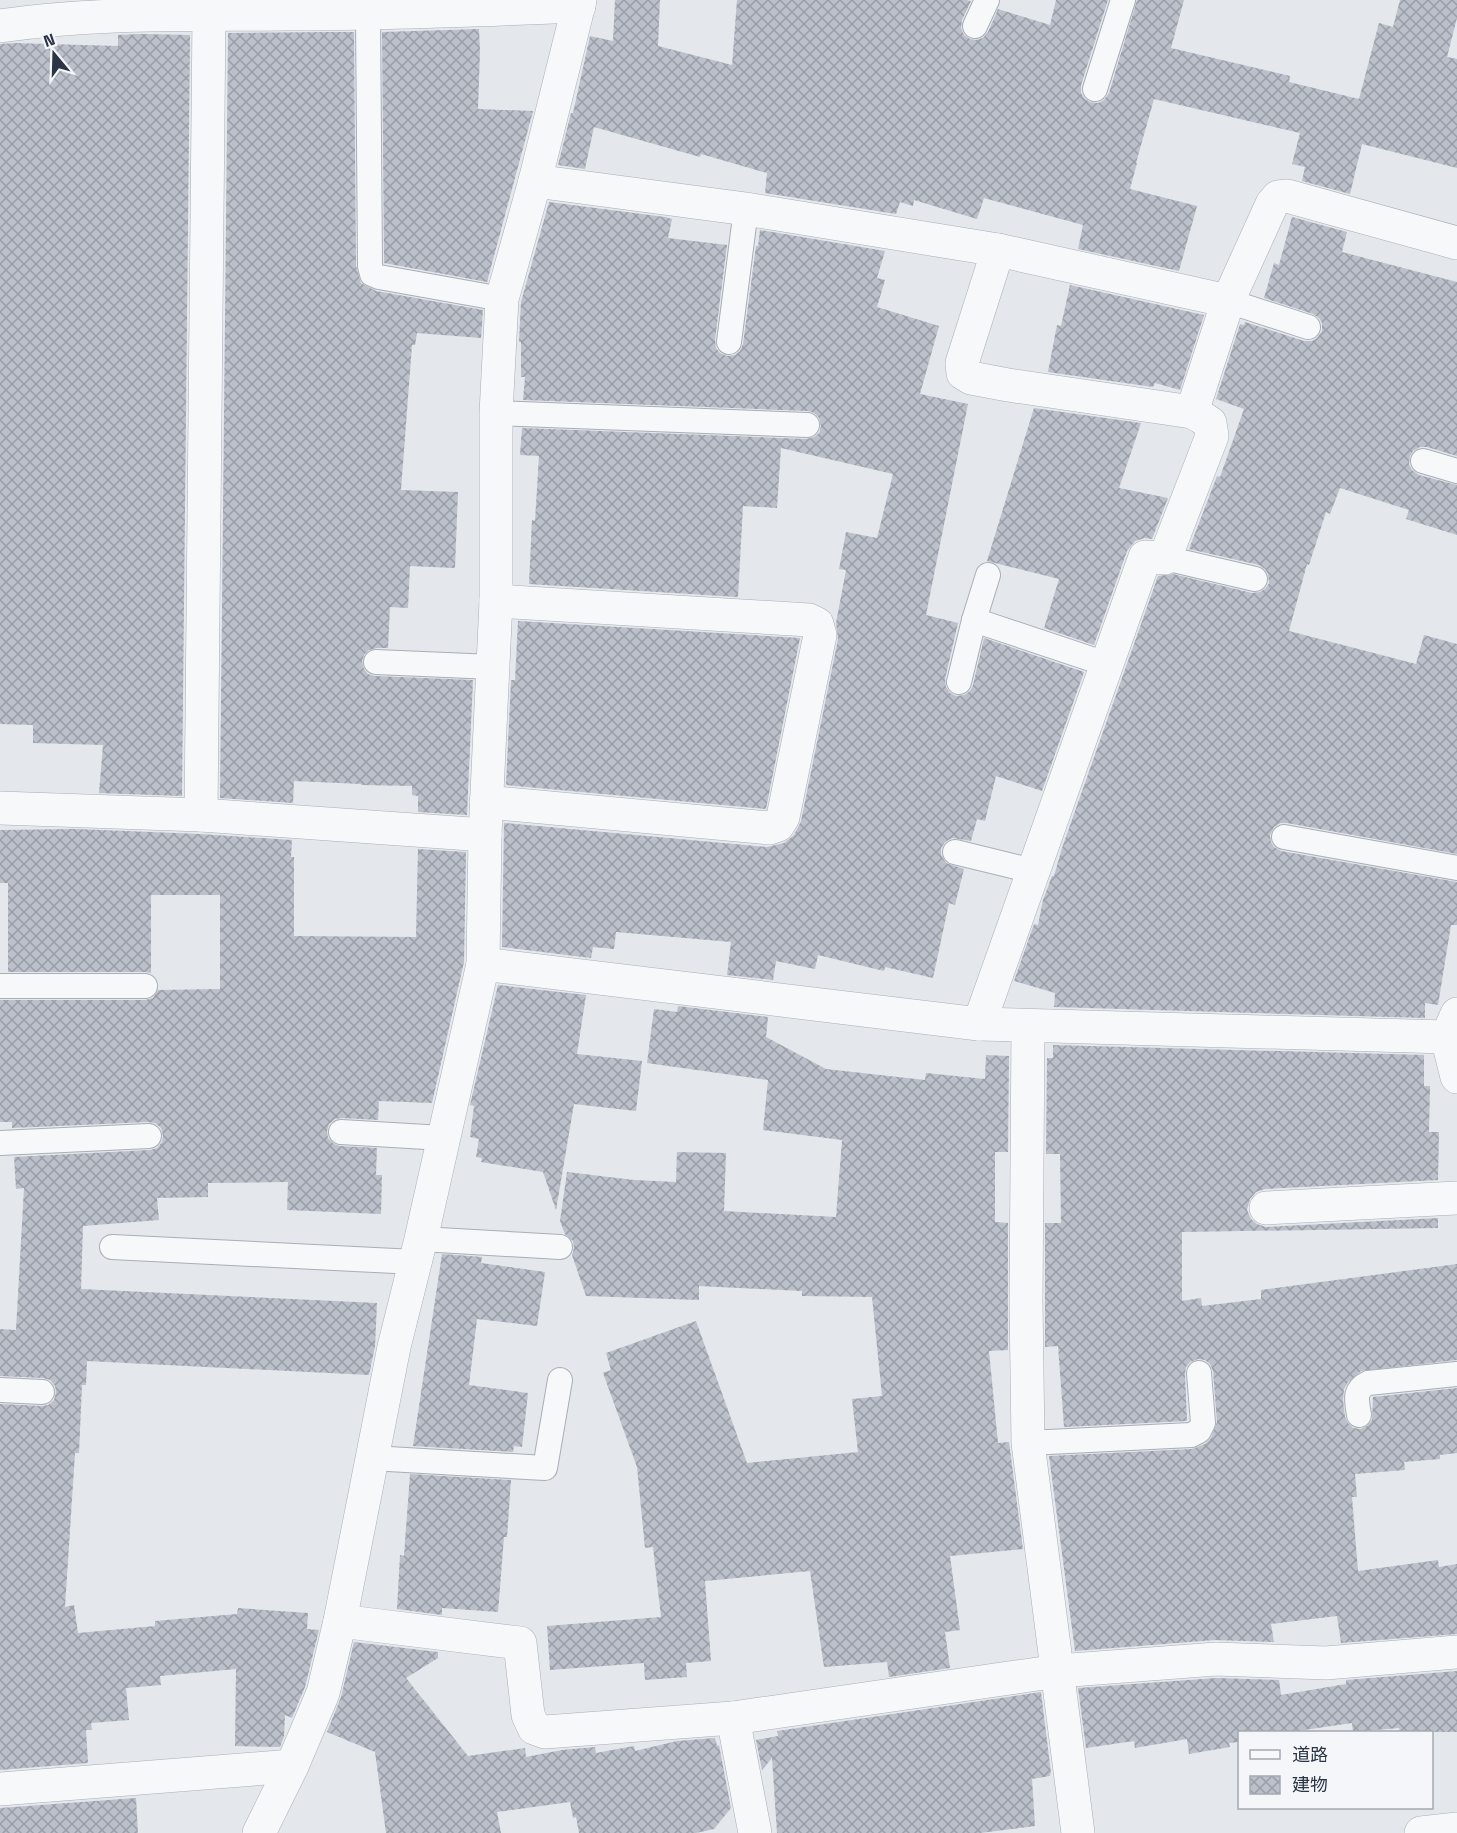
<svg xmlns="http://www.w3.org/2000/svg" width="1457" height="1833" viewBox="0 0 1457 1833" font-family="'Space Grotesk','Noto Sans JP',sans-serif">
  <defs>
    <pattern id="building-cross-hatch" width="8" height="8" patternUnits="userSpaceOnUse" patternTransform="scale(1.5)"><rect width="8" height="8" fill="#bbc0ca"/><path d="M0 0l8 8M0 8l8-8" fill="none" stroke="#989da6"/></pattern>
  </defs>
  <rect width="100%" height="100%" fill="#e4e7ec"/>
  <g fill="url(#building-cross-hatch)">
    <path d="M615 0H660L658 46 732 65 737 0H966L971 1 962 20 961 28 964 35 970 39 976 40 983 38 988 32 998 9 1050 25 1056 0H1108L1081 85V93L1085 99 1090 102 1098 103 1104 100 1109 93 1137 0H1184L1171 48 1290 76 1289 82 1359 99 1379 23 1393 27 1400 0H1457V18L1447 57 1457 59V168L1362 144 1350 194 1302 181 1305 167 1292 164 1300 133 1154 99 1136 163H1137L1130 189 1197 206 1179 271 1078 249 1083 225 984 198 977 219 914 200 913 206 900 202 896 214 765 193 767 173 701 154 700 157 594 127 585 169 558 165 571 113H573L590 36 613 41Z"/>
    <path d="M479 29 480 51 478 109 533 111 487 282 384 263 382 32Z"/>
    <path d="M329 32H354L356 266 361 283 376 291 483 310 481 338 417 333 415 345H412L401 490 458 492 455 568 410 566 408 608 390 607 388 648H377L369 650 364 655 362 662 364 669 368 674 375 676 473 680 467 815 418 812V796L412 795V786L361 785V784L294 781 293 803 220 798 228 33Z"/>
    <path d="M141 34 190 35 182 796 99 793 103 745 33 743V725L0 724V44L14 43 118 46V35Z"/>
    <path d="M549 202 665 217 672 219 668 238 727 245 715 340 716 348 720 353 727 356 735 355 740 351 743 344 756 246H758L760 230 885 251 877 278 885 280 877 307 939 326 920 394 968 404 926 615 958 623 945 679 946 687 950 693 956 696 964 695 970 691 973 685 984 638 1084 672 1042 791 996 776 985 821 977 819 971 841 952 838 945 842 941 848V855L946 863 964 869 955 905 949 903 933 978 885 967 884 971 818 955 815 969 776 961 773 980 727 975 731 942 616 932 614 949 593 947 591 958 502 947 504 823 767 847 784 843 794 835 801 821 838 639 836 623 846 570 839 569 846 532 877 538 893 474 781 448 777 508 743 506 738 597 529 584 532 520 535 521 539 456 520 455 522 428 806 439 814 437 819 433 821 426 819 418 814 413 808 411 523 400 525 377H521V342H519L521 302Z"/>
    <path d="M1292 217 1347 232 1342 252 1457 282V456L1427 447H1420L1413 451 1410 456 1409 464 1412 470 1419 475 1457 485V535L1406 519 1409 510 1340 488 1330 514 1326 512 1309 565 1307 564 1289 631 1416 664 1424 635 1457 644V854L1287 823H1280L1274 827 1270 835 1271 842 1274 847 1281 851 1457 882V925H1451L1438 1005 1425 1003V1018L1054 1007 1055 993 1014 981 1034 924 1038 925 1043 900 1052 876H1054L1062 848 1158 576 1173 574 1252 593 1260 592 1266 588 1269 583 1268 574 1265 569 1259 565 1189 549 1217 476 1220 477 1244 409 1216 399 1240 324 1244 325 1245 322 1304 341H1312L1317 338 1322 331V323L1319 318 1313 314 1264 298 1274 263 1279 265Z"/>
    <path d="M1070 285 1204 315 1180 390 1155 383 1153 387 1048 372 1057 325 1061 326Z"/>
    <path d="M1034 408 1141 423 1119 488 1168 498 1152 539 1145 538 1135 541 1127 551 1094 645 1044 628 1059 579 987 561Z"/>
    <path d="M518 621 800 638 766 809 506 785 511 680H515Z"/>
    <path d="M76 829 200 834 292 840 291 857H294V936L416 937 418 849 466 852 464 962 432 1103 379 1101 378 1120 342 1118 335 1119 329 1124 327 1131 328 1138 334 1144 340 1146 377 1148 376 1175H382L381 1214 287 1210 288 1182 208 1183V1197L157 1198 159 1220 83 1226 81 1289 377 1303 375 1346 369 1375 87 1361 86 1385H82L79 1453H75L65 1607 74 1605 78 1633 155 1626V1621L237 1614 238 1608 308 1613 307 1629 319 1630 305 1687 292 1718 285 1715 284 1736 280 1747 235 1746 236 1669 160 1676 161 1685 126 1688 129 1720 91 1723 92 1730H86L88 1763 0 1770V1404L42 1406 48 1405 54 1400 56 1392 55 1386 50 1380 43 1378 0 1376V1329L16 1330 24 1188 16 1189 14 1157 150 1150 157 1148 162 1142 163 1136 161 1128 155 1123 148 1122 12 1128V1122H0V1000H145L153 998 158 990 220 989V895H151V973L145 972H8V883H0V830Z"/>
    <path d="M498 985 586 995 577 1054 642 1061 636 1111 574 1104 556 1210 543 1172 481 1162 482 1158 476 1157 479 1139 470 1137 474 1106 470 1105Z"/>
    <path d="M678 1006 768 1017 766 1037 826 1069 925 1080 926 1073 985 1079 986 1055 1009 1056 1008 1152H995V1222L1008 1223V1350L989 1351 998 1443 1009 1442 1023 1549 950 1556 960 1630 945 1632 950 1668 889 1677 887 1662 824 1667 810 1571 705 1581 711 1661 686 1663 687 1677 645 1680 644 1663 550 1670 547 1626 661 1617 653 1547 645 1548 637 1467 603 1373 611 1370 606 1353 696 1321 747 1463 858 1452 852 1399 882 1396 872 1297 802 1296V1291L699 1286V1300L586 1296 572 1255 574 1248 573 1241 565 1234 560 1221 567 1172 634 1180 676 1182 677 1152 726 1153 724 1211 836 1217 842 1140 763 1130 768 1080 647 1063 654 1009 677 1012Z"/>
    <path d="M1053 1045 1424 1055V1086H1430L1429 1132H1439L1438 1180 1265 1189 1256 1192 1250 1199 1247 1210 1251 1219 1257 1224 1266 1227 1438 1218V1228L1182 1232V1301L1201 1298 1202 1306 1261 1299V1290L1457 1264V1360L1361 1371 1348 1382 1344 1389 1343 1400 1345 1417 1348 1423 1353 1428 1361 1429 1367 1426 1372 1420 1373 1397 1457 1388V1453L1440 1455V1459L1404 1462 1405 1470 1355 1474 1357 1497H1352L1358 1571 1438 1560 1439 1567 1457 1564V1634L1341 1643 1337 1616 1271 1624 1274 1642 1215 1640 1075 1651 1049 1456 1192 1449 1205 1444 1211 1438 1217 1422 1213 1371 1210 1364 1205 1360 1198 1359 1190 1362 1186 1367 1185 1374 1187 1421 1064 1427 1058 1346 1045 1347V1223H1061L1060 1154H1046L1047 1058H1053Z"/>
    <path d="M442 1254 482 1257 481 1263 545 1272 537 1326 477 1319 469 1385 528 1393 522 1447 514 1446 513 1452 413 1446Z"/>
    <path d="M410 1474 511 1480 507 1537H504L498 1612 442 1608V1615L397 1609 400 1555 404 1556Z"/>
    <path d="M354 1642 438 1652V1658L406 1678 468 1756 525 1748 526 1757 562 1750 595 1747 596 1753 634 1746 635 1751 677 1741 715 1738 717 1746 719 1745 731 1808 714 1829 696 1833H579L576 1817 573 1818 570 1802 497 1812 501 1833H386L375 1752 327 1732 341 1697Z"/>
    <path d="M1457 1671V1732H1400L1399 1728 1353 1732 1352 1723 1290 1732H1239V1742L1229 1743 1230 1747 1189 1754 1187 1739 1135 1748 1134 1741 1086 1748 1078 1688 1216 1678 1279 1680 1281 1695 1346 1684V1680Z"/>
    <path d="M1041 1692 1051 1773 1050 1774V1776L1032 1779 1035 1826 980 1833H777L772 1758 762 1770 756 1740 778 1736 777 1731Z"/>
    <path d="M136 1798 138 1833H0V1808Z"/>
  </g>
  <g fill="none" stroke-linecap="round" stroke-linejoin="round">
    <g stroke="#a9aeb7" stroke-width="26">
      <g id="service">
        <path d="M368 14 370 266 372 274 379 277 502 299"/>
        <path d="M975 26 987 0"/>
        <path d="M1095 89 1123 0"/>
        <path d="M1228 301 1308 327"/>
        <path d="M729 342 746 209"/>
        <path d="M496 413 807 425"/>
        <path d="M1423 461 1457 471"/>
        <path d="M1165 558 1255 579"/>
        <path d="M988 575 974 620 1106 664"/>
        <path d="M376 662 493 667"/>
        <path d="M959 682 974 620"/>
        <path d="M1284 837 1457 868"/>
        <path d="M955 852 1033 871"/>
        <path d="M0 986H145"/>
        <path d="M341 1132 443 1138"/>
        <path d="M0 1143 149 1136"/>
        <path d="M421 1239 560 1247"/>
        <path d="M112 1247 415 1262"/>
        <path d="M0 1390 42 1392"/>
        <path d="M1359 1415C1357 1401 1353 1390 1368 1383L1457 1374"/>
        <path d="M1028 1443 1191 1435 1199 1431 1203 1423 1199 1373"/>
        <path d="M371 1458 545 1468 560 1380"/>
      </g>
    </g>
    <g stroke="#a9aeb7" stroke-width="34">
      <g id="minor">
        <path d="M0 26C95 12 191 15 287 14 384 14 481 10 579 6"/>
        <path d="M535 181 746 209 998 250 962 363 963 373 971 378 1008 385 1192 412 1201 417 1210 423 1212 436 1165 558 1145 557 979 1024"/>
        <path d="M998 250 1228 301"/>
        <path d="M1192 412 1228 301 1272 204 1278 197 1287 196 1457 243"/>
        <path d="M486 802 769 828 778 825 783 817 820 635 817 624 809 620 496 601"/>
        <path d="M0 808 201 815 485 835"/>
        <path d="M201 815 209 15"/>
        <path d="M483 964 979 1024 1447 1037"/>
        <path d="M1457 1014 1447 1037 1457 1077"/>
        <path d="M1028 1026 1026 1302 1028 1443 1078 1833"/>
        <path d="M1266 1208 1457 1198"/>
        <path d="M340 1621 520 1643 528 1715 534 1728 545 1732 733 1718 1058 1671 1216 1659 1326 1663 1457 1652"/>
        <path d="M733 1718 755 1833"/>
        <path d="M0 1789 292 1766"/>
        <path d="M259 1833 292 1766 323 1693 340 1621 394 1347 421 1239 483 964 485 835 496 601V413L502 299 535 181 580 0"/>
        <path d="M1421 1833 1457 1829"/>
      </g>
    </g>
    <use href="#service" stroke="#f7f8fa" stroke-width="24"/>
    <use href="#minor" stroke="#f7f8fa" stroke-width="33"/>
  </g>
  <rect x="1238" y="1731" width="195" height="78" fill="#f4f6f9" stroke="#a4a8b1" stroke-width="1.5"/>
  <rect x="1250" y="1750" width="30" height="9" fill="#f7f8fa" stroke="#a4a8b1" stroke-width="1.5"/>
  <text x="1292" y="1761" font-size="18" fill="#2b3445">道路</text>
  <rect x="1250" y="1776" width="30" height="18" fill="url(#building-cross-hatch)" stroke="#a4a8b1" stroke-width="1.5"/>
  <text x="1292" y="1791" font-size="18" fill="#2b3445">建物</text>
  <g transform="translate(54 54) rotate(341)" stroke="#f4f6f9" stroke-width="4.5" paint-order="stroke">
  <path d="M0-4.5L10 22L0 15L-10 22Z" fill="#2b3445"/>
  <text y="-9" font-size="16" font-weight="bold" text-anchor="middle" fill="#2b3445">N</text>
  </g>
</svg>
